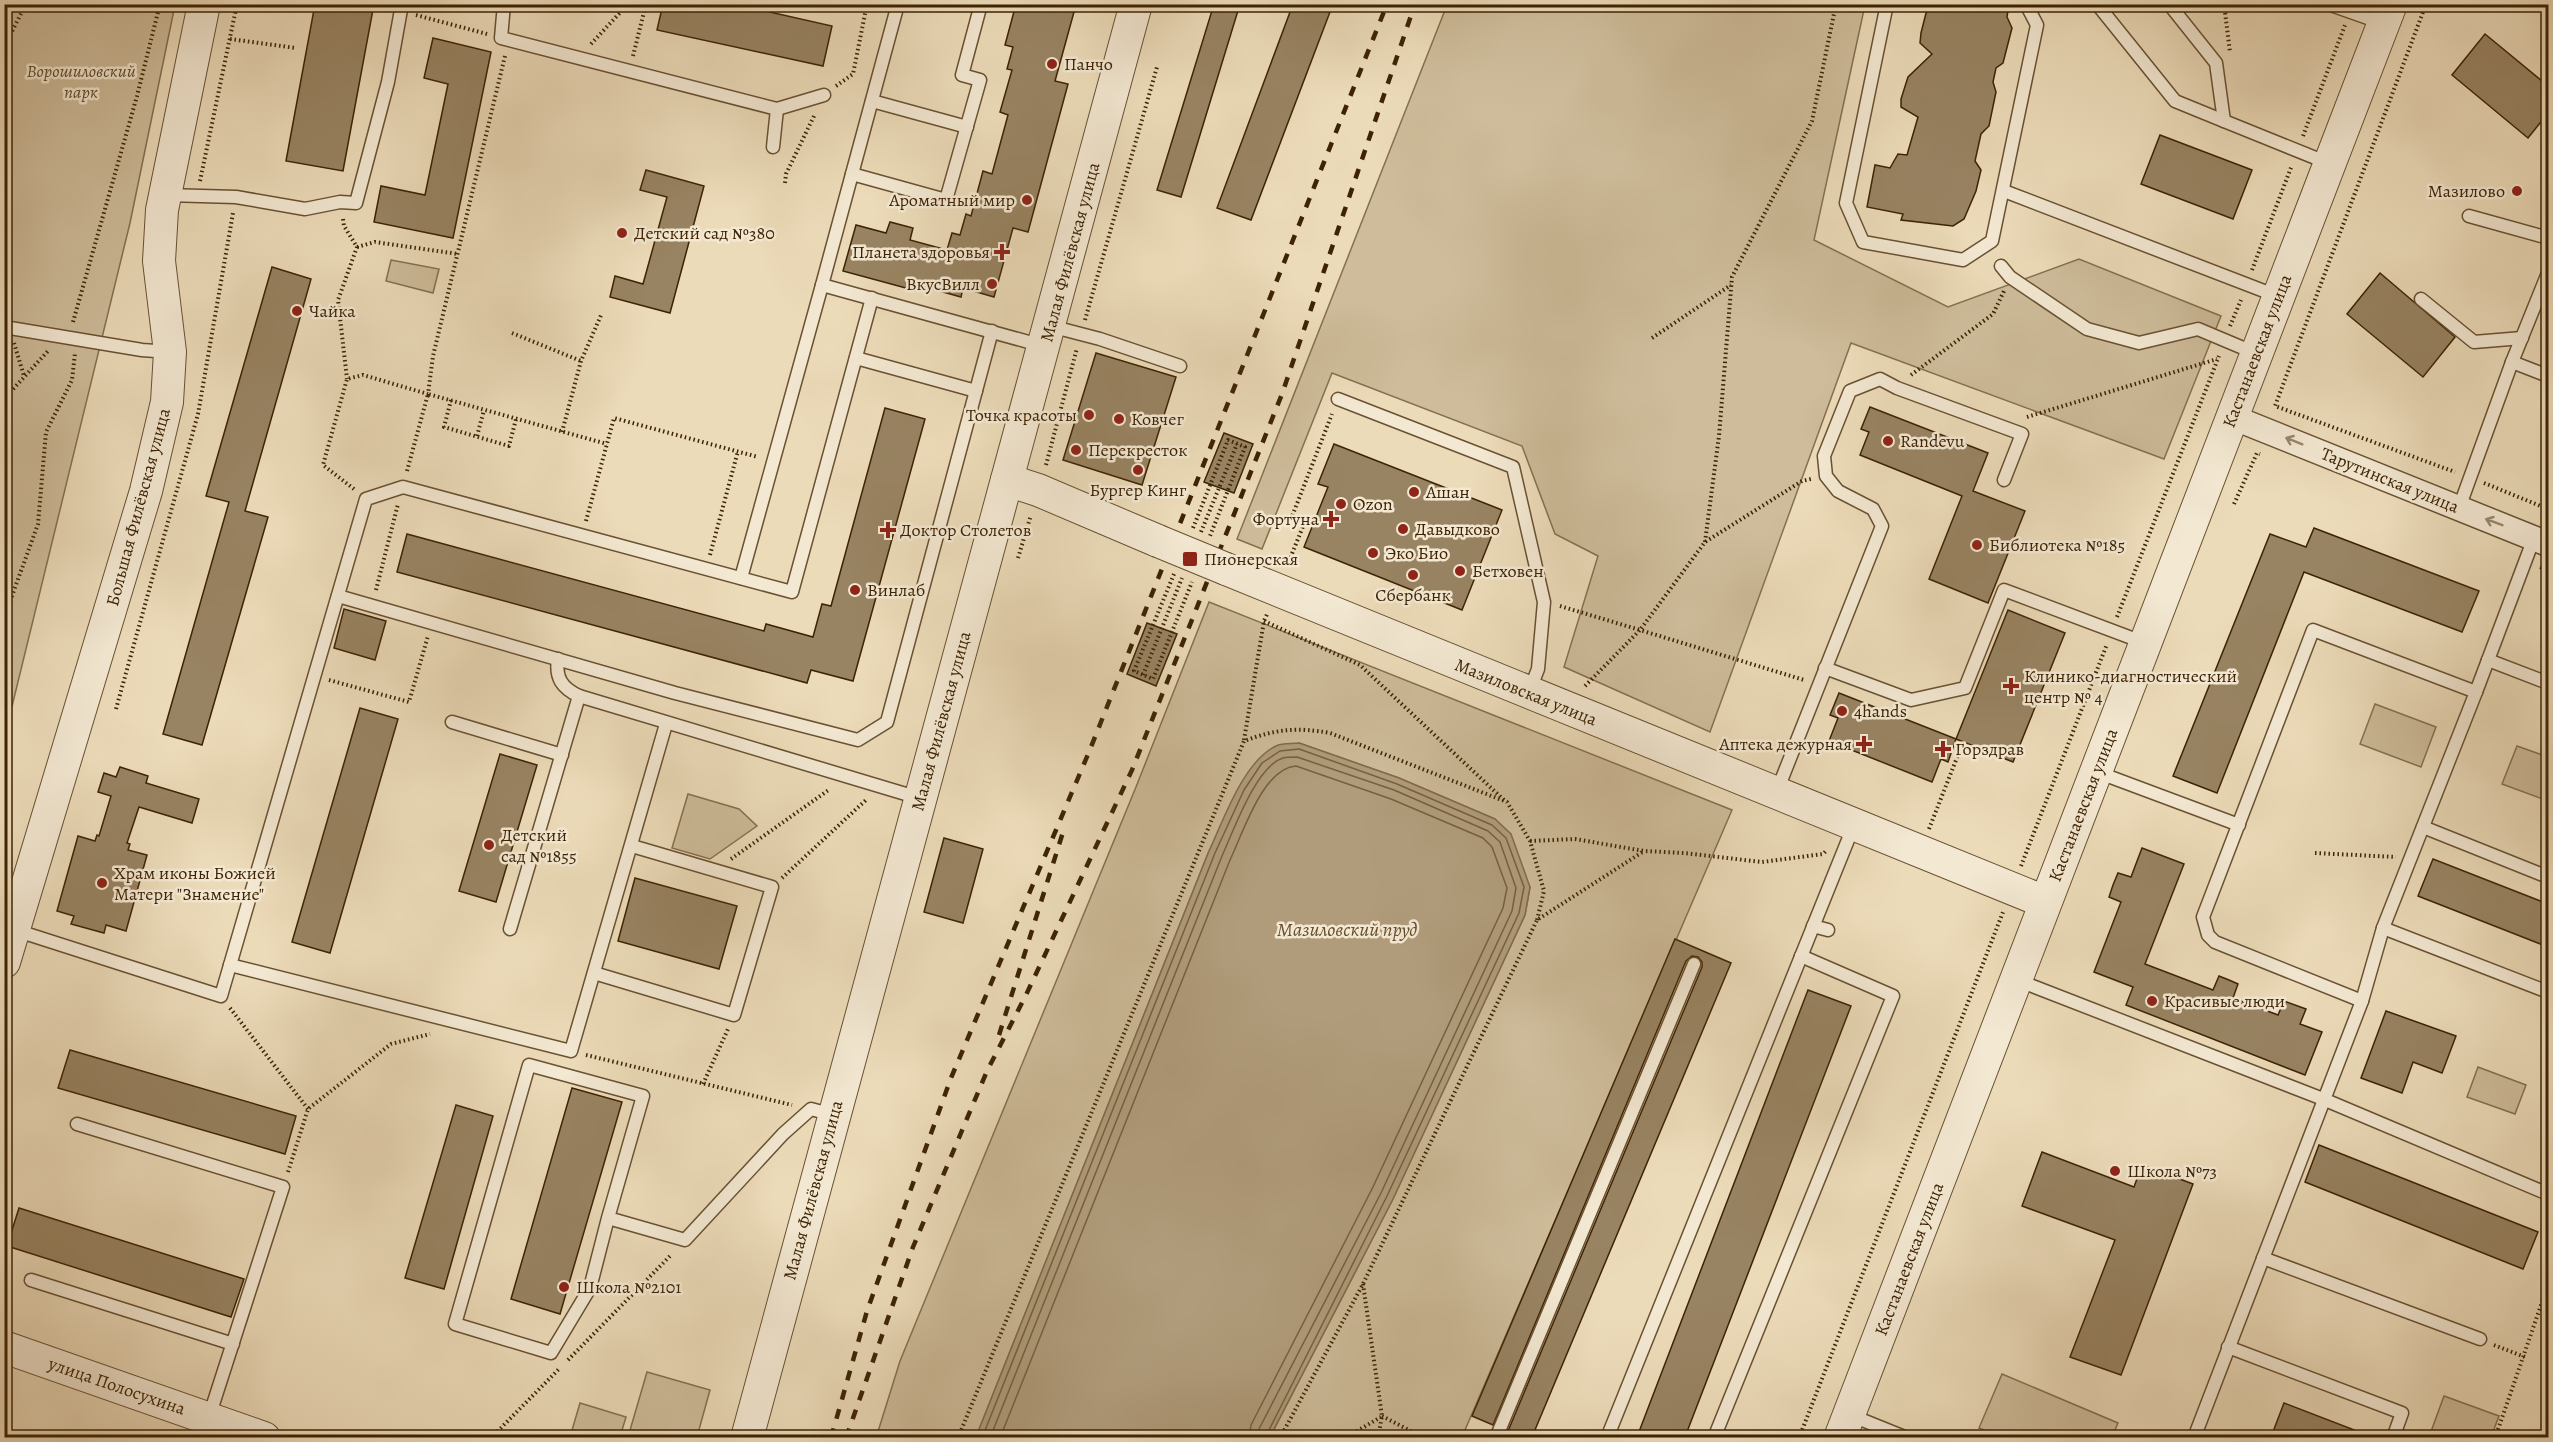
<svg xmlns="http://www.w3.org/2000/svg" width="2553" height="1442" viewBox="0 0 2553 1442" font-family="Alegreya,serif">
  <rect width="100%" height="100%" fill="#ecdbb9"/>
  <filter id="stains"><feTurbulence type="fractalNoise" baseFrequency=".00333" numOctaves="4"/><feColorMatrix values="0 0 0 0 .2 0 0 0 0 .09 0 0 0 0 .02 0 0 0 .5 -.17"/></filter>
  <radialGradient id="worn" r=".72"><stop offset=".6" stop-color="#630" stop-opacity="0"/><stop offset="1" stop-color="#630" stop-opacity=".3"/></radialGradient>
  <g fill="#cebc9a" stroke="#86704f" stroke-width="1.5">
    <path d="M5 5H175L130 223 5 735Z"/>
    <path d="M1447 5H1865L1814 240 1948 307 2079 259 2221 316 2164 459 1851 343 1710 732 1564 667 1598 556 1555 534 1522 446 1332 373 1262 549 1237 539Z"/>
    <path d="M391 260 439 269 433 293 386 281Z"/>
    <path d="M1209 602 1732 810 1462 1437H1270L1393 1199 1525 915 1530 887 1495 819 1399 778 1299 743 1209 851 976 1437 876 1438 900 1361 1136 787Z"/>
    <path d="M2375 704 2436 727 2421 767 2360 744Z"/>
    <path d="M2517 746 2548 757V801L2502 784Z"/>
    <path d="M688 794 739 809 757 826 710 859 672 848Z"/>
    <path d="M2478 1067 2526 1085 2515 1114 2467 1097Z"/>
    <path d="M647 1372 710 1390 697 1437H628Z"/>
    <path d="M2002 1374 2118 1423 2112 1437H2002L1979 1428Z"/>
    <path d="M2444 1396 2499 1416 2491 1437H2429Z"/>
    <path d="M580 1403 626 1417 620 1437H570Z"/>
  </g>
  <path fill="#b09c7b" stroke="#826c4b" stroke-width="1.5" d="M1299 743 1399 778 1495 819 1511 834 1530 887 1525 915 1393 1199 1270 1437H976L1209 851C1224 819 1243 762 1276 746 1282 743 1292 744 1299 743Z"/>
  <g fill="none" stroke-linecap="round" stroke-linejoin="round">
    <g stroke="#766040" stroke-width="1.5">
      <path d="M982 1438 1215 853 1244 790 1262 763 1280 751 1299 749 1397 784 1492 825 1506 838 1524 887 1519 913 1387 1196 1265 1438"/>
      <path d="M990 1438 1222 856C1233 832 1256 766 1283 758 1287 757 1293 757 1297 757L1394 790 1488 831 1500 842 1516 888 1512 911 1381 1193 1259 1429 1258 1438"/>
      <path d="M1000 1438 1230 860C1243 833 1263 768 1296 766L1391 799 1483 838 1492 847 1507 888 1503 908 1372 1189 1251 1425 1249 1438"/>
    </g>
  </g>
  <g fill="#988362" stroke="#3d2304" stroke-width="1.5">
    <path d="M315 4H374L343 171 286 161Z"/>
    <path d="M663 4H734L832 26 823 66 657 30Z"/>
    <path d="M1016 4H1045L1074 12 1055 81 1068 84 1028 232 1013 228 994 297 963 288 961 297 918 285 917 291 843 271 856 225 886 233 890 222 913 228 910 240 947 250 952 233 960 235 966 214 971 216 983 171 992 174 1008 115 1000 112 1012 70 1007 69 1013 47 1005 45Z"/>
    <path d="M1214 4H1240L1181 197 1157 190Z"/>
    <path d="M1293 4H1333L1251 220 1217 208Z"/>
    <path d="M1934 4H2009L2007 17 2012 28 2003 63 1996 68 1993 82 1996 92 1989 126 1981 134 1975 161 1981 170 1976 191 1964 219 1953 226 1901 220 1903 214 1867 207 1875 165 1890 168 1898 154 1907 155 1918 117 1901 107V99L1908 77 1932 54 1920 43 1921 33 1926 13Z"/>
    <path d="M2485 34 2548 86V113L2528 138 2452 75Z"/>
    <path d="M433 38 491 52 453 238 374 222 381 186 425 195 448 84 424 78Z"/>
    <path d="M2160 135 2252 170 2233 219 2141 184Z"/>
    <path d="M646 170 704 186 670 313 610 297 615 276 643 284 667 197 640 190Z"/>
    <path d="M272 267 311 279 245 511 268 517 202 745 163 734 229 502 206 496Z"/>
    <path d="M2380 273 2455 337 2423 377 2347 314Z"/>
    <path d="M1096 353 1176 377 1142 485 1063 460Z"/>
    <path d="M1870 407 1988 453 1973 491 2025 511 1988 603 1929 579 1962 496 1860 455 1869 432 1861 429Z"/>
    <path d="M885 408 925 419 853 681 811 670 807 683 397 572 407 534 764 631 766 624 813 637 822 604 831 606Z"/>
    <path d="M1224 433 1253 444 1234 493 1204 482Z"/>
    <path d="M1334 444 1502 510 1462 610 1304 547 1328 487 1318 484Z"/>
    <path d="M2314 528 2479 591 2462 632 2304 572 2217 793 2173 776 2270 534 2306 547Z"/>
    <path d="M344 609 386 621 375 660 334 648Z"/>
    <path d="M2008 610 2065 633 2013 762 1956 739Z"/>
    <path d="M1147 623 1177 634 1156 686 1127 674Z"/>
    <path d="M1839 693 1956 739 1948 762 1941 759 1932 782 1829 741 1838 718 1830 715Z"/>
    <path d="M360 708 398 719 330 953 292 942Z"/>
    <path d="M500 754 537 765 496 902 459 891Z"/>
    <path d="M120 767 148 776 146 783 199 799 192 823 139 807 127 843 130 844 128 850 147 855 126 931 106 925 104 933 71 924 74 916 57 911 78 836 95 841 97 835 99 836 111 796 98 792 104 773 116 777Z"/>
    <path d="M944 838 983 849 963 923 924 912Z"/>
    <path d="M2142 848 2184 864 2145 964 2213 990 2219 976 2229 980 2238 984 2233 998 2278 1015 2284 1001 2306 1009 2300 1024 2322 1032 2305 1075 2126 1005 2133 987 2094 972 2121 902 2109 897 2113 885 2118 873 2131 877Z"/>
    <path d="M2433 859 2548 904V947L2418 896Z"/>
    <path d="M635 878 737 906 719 969 618 941Z"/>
    <path d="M1675 939 1731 963 1532 1437H1522L1508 1431 1702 967V962L1698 957 1692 956 1686 961 1493 1425 1472 1416Z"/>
    <path d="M1808 990 1851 1006 1685 1437H1637Z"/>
    <path d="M2386 1011 2456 1036 2442 1073 2413 1062 2402 1093 2361 1078Z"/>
    <path d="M70 1050 296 1116 285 1154 58 1088Z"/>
    <path d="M572 1088 622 1102 560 1314 511 1299Z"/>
    <path d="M456 1105 493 1116 444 1289 405 1278Z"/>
    <path d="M2319 1145 2538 1232 2523 1269 2305 1182Z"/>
    <path d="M2042 1152 2134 1187 2142 1165 2193 1184 2121 1375 2070 1357 2115 1240 2022 1206Z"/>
    <path d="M19 1208 244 1279 231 1317 7 1246Z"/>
    <path d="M2284 1403 2370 1436V1437H2271Z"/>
  </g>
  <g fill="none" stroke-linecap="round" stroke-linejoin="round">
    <g stroke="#695131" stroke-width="15">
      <g id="service">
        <path d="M504 4 501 38 777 109"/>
        <path d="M981 4 962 75 980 80 946 200 852 174 822 285 1043 346"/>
        <path d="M1887 4 1846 203 1863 242 1963 260 1992 241 2037 25 2026 4"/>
        <path d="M2097 4 2175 101 2224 121"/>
        <path d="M2169 4 2216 63 2224 121 2328 163"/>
        <path d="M2328 4 2382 23"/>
        <path d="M872 101 967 127"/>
        <path d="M773 147 777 109 824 95"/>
        <path d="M852 174 898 4"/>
        <path d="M2004 191 2277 296"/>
        <path d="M166 195 236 197 305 209 340 202 356 203 388 82 402 4"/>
        <path d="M2469 216 2548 238"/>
        <path d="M2001 266 2010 277 2087 329 2139 343 2198 329 2255 353"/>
        <path d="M2421 299 2474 342 2522 338"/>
        <path d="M1050 326 1100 339 1180 366"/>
        <path d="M4 327 142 350 169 352"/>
        <path d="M856 358 976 391"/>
        <path d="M2512 362 2548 376"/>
        <path d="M1338 399 1513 467 1544 602 1538 669 1529 692"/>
        <path d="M2459 508 2512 362 2548 273"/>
        <path d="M741 578 822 285"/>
        <path d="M338 596 675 693 858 740 887 722 992 331"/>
        <path d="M558 659C555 678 562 688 579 696L919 798"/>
        <path d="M2488 660 2548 683"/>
        <path d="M1825 668 1911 700 1965 688 2004 590 2145 643"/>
        <path d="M452 722 562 755"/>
        <path d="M2097 772 2239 825"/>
        <path d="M1777 791 1882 526 1873 509 1838 491 1826 476 1824 456 1850 391 1880 379 1897 388 2022 434 2004 480"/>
        <path d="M2423 827 2548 877"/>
        <path d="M1813 926 1828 930"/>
        <path d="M2383 928 2548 992"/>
        <path d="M510 929 579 696"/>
        <path d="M15 930 221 996 366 499 403 487 792 592 872 298"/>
        <path d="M230 965 571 1051 666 724"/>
        <path d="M594 973 734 1015 772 887 632 846"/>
        <path d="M2017 980 2323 1099 2548 1194"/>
        <path d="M2362 1001 2215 942 2208 935 2203 917 2313 630 2476 692 2534 538"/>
        <path d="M77 1124 283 1187 209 1417"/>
        <path d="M608 1218 643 1096 529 1065 455 1324 551 1353 590 1288 608 1218 685 1240 783 1134 811 1109 833 1115"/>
        <path d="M2263 1258 2480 1339"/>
        <path d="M31 1280 233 1344"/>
        <path d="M2228 1347 2402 1413 2393 1438"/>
        <path d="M1850 1415 1907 1438"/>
        <path d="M1496 1438 1694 964"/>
        <path d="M1607 1438 1854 825"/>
        <path d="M1714 1438 1893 996 1801 956"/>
        <path d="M2194 1438 2362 1001 2383 928 2476 692"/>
      </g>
    </g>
    <g stroke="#695131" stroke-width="27">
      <path id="minor" d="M2232 417 2548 544"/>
    </g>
    <g stroke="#695131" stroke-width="34">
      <g id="tertiary">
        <path d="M1007 480 1038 490 1158 541"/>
        <path d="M1226 569 2045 902"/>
        <path d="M4 962 146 491 167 402 170 352 159 261 162 210 204 4"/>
        <path d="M4 1347 264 1438"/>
        <path d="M747 1438 1136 4"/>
        <path d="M1840 1438 2391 4"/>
      </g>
    </g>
    <g stroke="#3d2304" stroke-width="4" stroke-dasharray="1.5 3" stroke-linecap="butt">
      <path d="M2224 4 2230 52"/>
      <path d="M2426 4 2275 406 2455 472"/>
      <path d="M416 15 487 34"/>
      <path d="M230 39 296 48"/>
      <path d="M591 44 628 4"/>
      <path d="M4 47 26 4"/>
      <path d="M633 56 646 4"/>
      <path d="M836 86 853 74 867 4"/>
      <path d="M2303 136 2345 25"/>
      <path d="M200 181 237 4"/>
      <path d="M785 183 786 174 814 116"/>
      <path d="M343 219 344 226 357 247 338 300 347 379"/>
      <path d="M357 247 375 242 458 254"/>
      <path d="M2252 270 2292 165"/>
      <path d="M1085 320 1157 67"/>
      <path d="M73 322 137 96 160 4"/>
      <path d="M2230 326 2241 300"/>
      <path d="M512 333 581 361"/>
      <path d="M1652 338 1731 285"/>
      <path d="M14 343 24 376"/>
      <path d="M1911 375 1993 314 2004 291"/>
      <path d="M4 399 48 351"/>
      <path d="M451 400 444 427 509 446 516 419"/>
      <path d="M2027 417 2217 359"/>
      <path d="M562 432 581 361 602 313"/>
      <path d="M477 436 484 410"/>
      <path d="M1046 465 1077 348"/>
      <path d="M407 471 428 394 607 444"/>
      <path d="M2484 483 2548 509"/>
      <path d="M354 489 323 465 347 379 363 375 428 394 433 356 505 56"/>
      <path d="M2234 504 2257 453 2260 454"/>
      <path d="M586 521 614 418 758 457"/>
      <path d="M1193 528 1228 440 1245 447 1210 536"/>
      <path d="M1201 532 1237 444"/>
      <path d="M1705 542 1719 436 1732 277 1812 121 1836 4"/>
      <path d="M710 555 738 451"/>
      <path d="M1018 558 1031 515"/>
      <path d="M1287 566 1304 524 1291 519 1332 414"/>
      <path d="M2540 567 2548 570"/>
      <path d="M1174 574 1134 671 1153 679 1192 582"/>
      <path d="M376 590 398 504"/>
      <path d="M1560 606 1640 630 1705 542 1802 481 1811 479"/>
      <path d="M2117 617 2219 356"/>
      <path d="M4 618 38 524 46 432 72 380 75 353"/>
      <path d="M1264 621 1360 665 1504 800"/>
      <path d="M1143 675 1182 578"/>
      <path d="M329 680 409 702 428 636"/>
      <path d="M1585 686 1640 630 1804 680"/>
      <path d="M116 709 198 414 233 213"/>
      <path d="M1244 740 1264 621 1268 612"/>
      <path d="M1929 829 1958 755"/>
      <path d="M1530 841 1575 839 1644 851 1684 853 1762 862 1823 854 1826 851"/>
      <path d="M2315 853 2396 857"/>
      <path d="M731 859 830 789"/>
      <path d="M2021 866 2107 644"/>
      <path d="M782 878 867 799"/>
      <path d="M230 1008 308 1109"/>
      <path d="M586 1055 792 1105"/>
      <path d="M703 1084 728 1029"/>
      <path d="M288 1172 308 1109 391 1044 430 1034"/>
      <path d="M1363 1284 1382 1416 1378 1438"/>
      <path d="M2494 1345 2525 1357"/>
      <path d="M568 1360 672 1254"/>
      <path d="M1382 1416 1424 1438"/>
      <path d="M491 1438 559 1369"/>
      <path d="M958 1438 1244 741C1277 729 1296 727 1330 733L1507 802 1530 841 1544 891 1537 920"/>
      <path d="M1280 1438 1363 1284 1537 920 1644 851"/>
      <path d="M1345 1438 1381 1417"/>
      <path d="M1799 1438 2003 912"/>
      <path d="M2495 1438 2548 1285"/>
    </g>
    <use href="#service" stroke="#f3e8d2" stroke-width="12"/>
    <use href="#minor" stroke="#f3e8d2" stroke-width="24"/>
    <use href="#tertiary" stroke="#f3e8d2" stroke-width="32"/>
    <g stroke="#3d2304" stroke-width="4.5" stroke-dasharray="10 10" stroke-linecap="butt">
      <path d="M999 1035 1064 829"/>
      <path d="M831 1438 867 1311 951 1078 1089 752 1387 4"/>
      <path d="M846 1438 913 1247 987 1071 1026 995 1132 770 1282 394 1415 4"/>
    </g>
    <g stroke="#695131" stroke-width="34" stroke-linecap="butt">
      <path id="tertiary-bridge" d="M1158 541 1226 569"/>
    </g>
    <use href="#tertiary-bridge" stroke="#f3e8d2" stroke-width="32"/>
  </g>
  <defs><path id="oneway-shaft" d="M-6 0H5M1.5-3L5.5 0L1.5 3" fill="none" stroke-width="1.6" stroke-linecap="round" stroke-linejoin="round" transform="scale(1.5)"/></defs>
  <g stroke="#98866b">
    <use href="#oneway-shaft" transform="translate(2294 441) rotate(-158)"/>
    <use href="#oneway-shaft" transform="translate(2494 522) rotate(-159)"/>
  </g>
  <g fill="#8f2418" stroke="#f3e8d2" stroke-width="2">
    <circle cx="1052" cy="64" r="6"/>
    <circle cx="2517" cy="191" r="6"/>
    <circle cx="1027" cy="200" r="6"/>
    <circle cx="622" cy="233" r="6"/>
    <path d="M999 243h6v6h6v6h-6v6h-6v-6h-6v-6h6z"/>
    <circle cx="992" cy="284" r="6"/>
    <circle cx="297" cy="311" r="6"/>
    <circle cx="1089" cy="415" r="6"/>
    <circle cx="1119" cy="419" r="6"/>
    <circle cx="1888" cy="441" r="6"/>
    <circle cx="1076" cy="450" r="6"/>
    <circle cx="1138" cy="470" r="6"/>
    <circle cx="1414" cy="492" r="6"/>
    <circle cx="1341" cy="504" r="6"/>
    <path d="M1328 510h6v6h6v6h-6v6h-6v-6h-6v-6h6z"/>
    <circle cx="1403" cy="529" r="6"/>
    <path d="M885 521h6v6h6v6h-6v6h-6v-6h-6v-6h6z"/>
    <circle cx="1977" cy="545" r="6"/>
    <circle cx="1373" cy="553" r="6"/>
    <rect x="1182" y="551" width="16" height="16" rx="3"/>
    <circle cx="1460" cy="571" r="6"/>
    <circle cx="1413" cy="575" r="6"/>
    <circle cx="855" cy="590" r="6"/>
    <path d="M2008 677h6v6h6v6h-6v6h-6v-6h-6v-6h6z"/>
    <circle cx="1842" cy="711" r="6"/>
    <path d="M1861 735h6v6h6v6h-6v6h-6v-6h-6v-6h6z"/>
    <path d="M1940 740h6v6h6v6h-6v6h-6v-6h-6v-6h6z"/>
    <circle cx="489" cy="845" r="6"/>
    <circle cx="102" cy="883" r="6"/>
    <circle cx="2152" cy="1001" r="6"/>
    <circle cx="2115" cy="1171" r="6"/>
    <circle cx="564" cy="1287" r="6"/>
  </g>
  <g text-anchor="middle" stroke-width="5" stroke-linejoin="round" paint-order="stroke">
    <g font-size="18" fill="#3d2304" stroke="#f3e8d2" text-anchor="start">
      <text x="1064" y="70">Панчо</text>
      <text x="2505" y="197" text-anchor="end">Мазилово</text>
      <text x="1015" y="206" text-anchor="end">Ароматный мир</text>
      <text x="634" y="239">Детский сад №380</text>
      <text x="990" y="258" text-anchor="end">Планета здоровья</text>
      <text x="980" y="290" text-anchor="end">ВкусВилл</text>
      <text x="309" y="317">Чайка</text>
      <text x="1077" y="421" text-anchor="end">Точка красоты</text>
      <text x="1131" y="425">Ковчег</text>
      <text x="1900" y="447">Randevu</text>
      <text x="1088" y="456">Перекресток</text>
      <text x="1138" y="496" text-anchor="middle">Бургер Кинг</text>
      <text x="1426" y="498">Ашан</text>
      <text x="1353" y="510">Ozon</text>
      <text x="1319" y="525" text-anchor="end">Фортуна</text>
      <text x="1415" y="535">Давыдково</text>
      <text x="900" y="536">Доктор Столетов</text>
      <text x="1989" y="551">Библиотека №185</text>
      <text x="1385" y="559">Эко Био</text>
      <text x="1204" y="565">Пионерская</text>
      <text x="1472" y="577">Бетховен</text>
      <text x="867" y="596">Винлаб</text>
      <text x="1413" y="601" text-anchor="middle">Сбербанк</text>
      <text x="2024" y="682">Клинико-диагностический<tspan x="2024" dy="21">центр № 4</tspan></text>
      <text x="1854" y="717">4hands</text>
      <text x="1852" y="750" text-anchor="end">Аптека дежурная</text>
      <text x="1955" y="755">Горздрав</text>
      <text x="501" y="841">Детский<tspan x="501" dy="21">сад №1855</tspan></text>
      <text x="114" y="879">Храм иконы Божией<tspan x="114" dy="21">Матери "Знамение"</tspan></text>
      <text x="2164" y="1007">Красивые люди</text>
      <text x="2127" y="1177">Школа №73</text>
      <text x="576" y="1293">Школа №2101</text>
    </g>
    <g font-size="18" font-style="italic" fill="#61492a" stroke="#f3e8d2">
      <text x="81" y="77">Ворошиловский<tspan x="81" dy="21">парк</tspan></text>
    </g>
    <g font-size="18" fill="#3d2304" stroke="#f3e8d2">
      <text transform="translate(1070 252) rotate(-75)" y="6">Малая Филёвская улица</text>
      <text transform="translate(2257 351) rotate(-69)" y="6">Кастанаевская улица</text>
      <text transform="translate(2390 480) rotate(22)" y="6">Тарутинская улица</text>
      <text transform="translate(138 507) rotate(-75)" y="6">Большая Филёвская улица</text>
      <text transform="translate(1526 692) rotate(22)" y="6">Мазиловская улица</text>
      <text transform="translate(941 721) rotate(-75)" y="6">Малая Филёвская улица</text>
      <text transform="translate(2083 805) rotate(-69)" y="6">Кастанаевская улица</text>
      <text transform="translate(813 1190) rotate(-75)" y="6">Малая Филёвская улица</text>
      <text transform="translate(1909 1259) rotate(-69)" y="6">Кастанаевская улица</text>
      <text transform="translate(117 1386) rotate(19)" y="6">улица Полосухина</text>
    </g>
    <g font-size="20" font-style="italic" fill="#654d2e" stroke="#f3e8d2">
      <text x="1347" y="936">Мазиловский пруд</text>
    </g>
  </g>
  <rect width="2553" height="1442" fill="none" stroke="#ecdbb9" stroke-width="24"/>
  <rect x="6" y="6" width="2541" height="1430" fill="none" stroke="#3d2304" stroke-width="3"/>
  <rect x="12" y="12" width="2529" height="1418" fill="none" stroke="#3d2304" stroke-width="1.5"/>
  <rect width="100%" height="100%" filter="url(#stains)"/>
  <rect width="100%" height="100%" fill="url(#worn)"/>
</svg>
